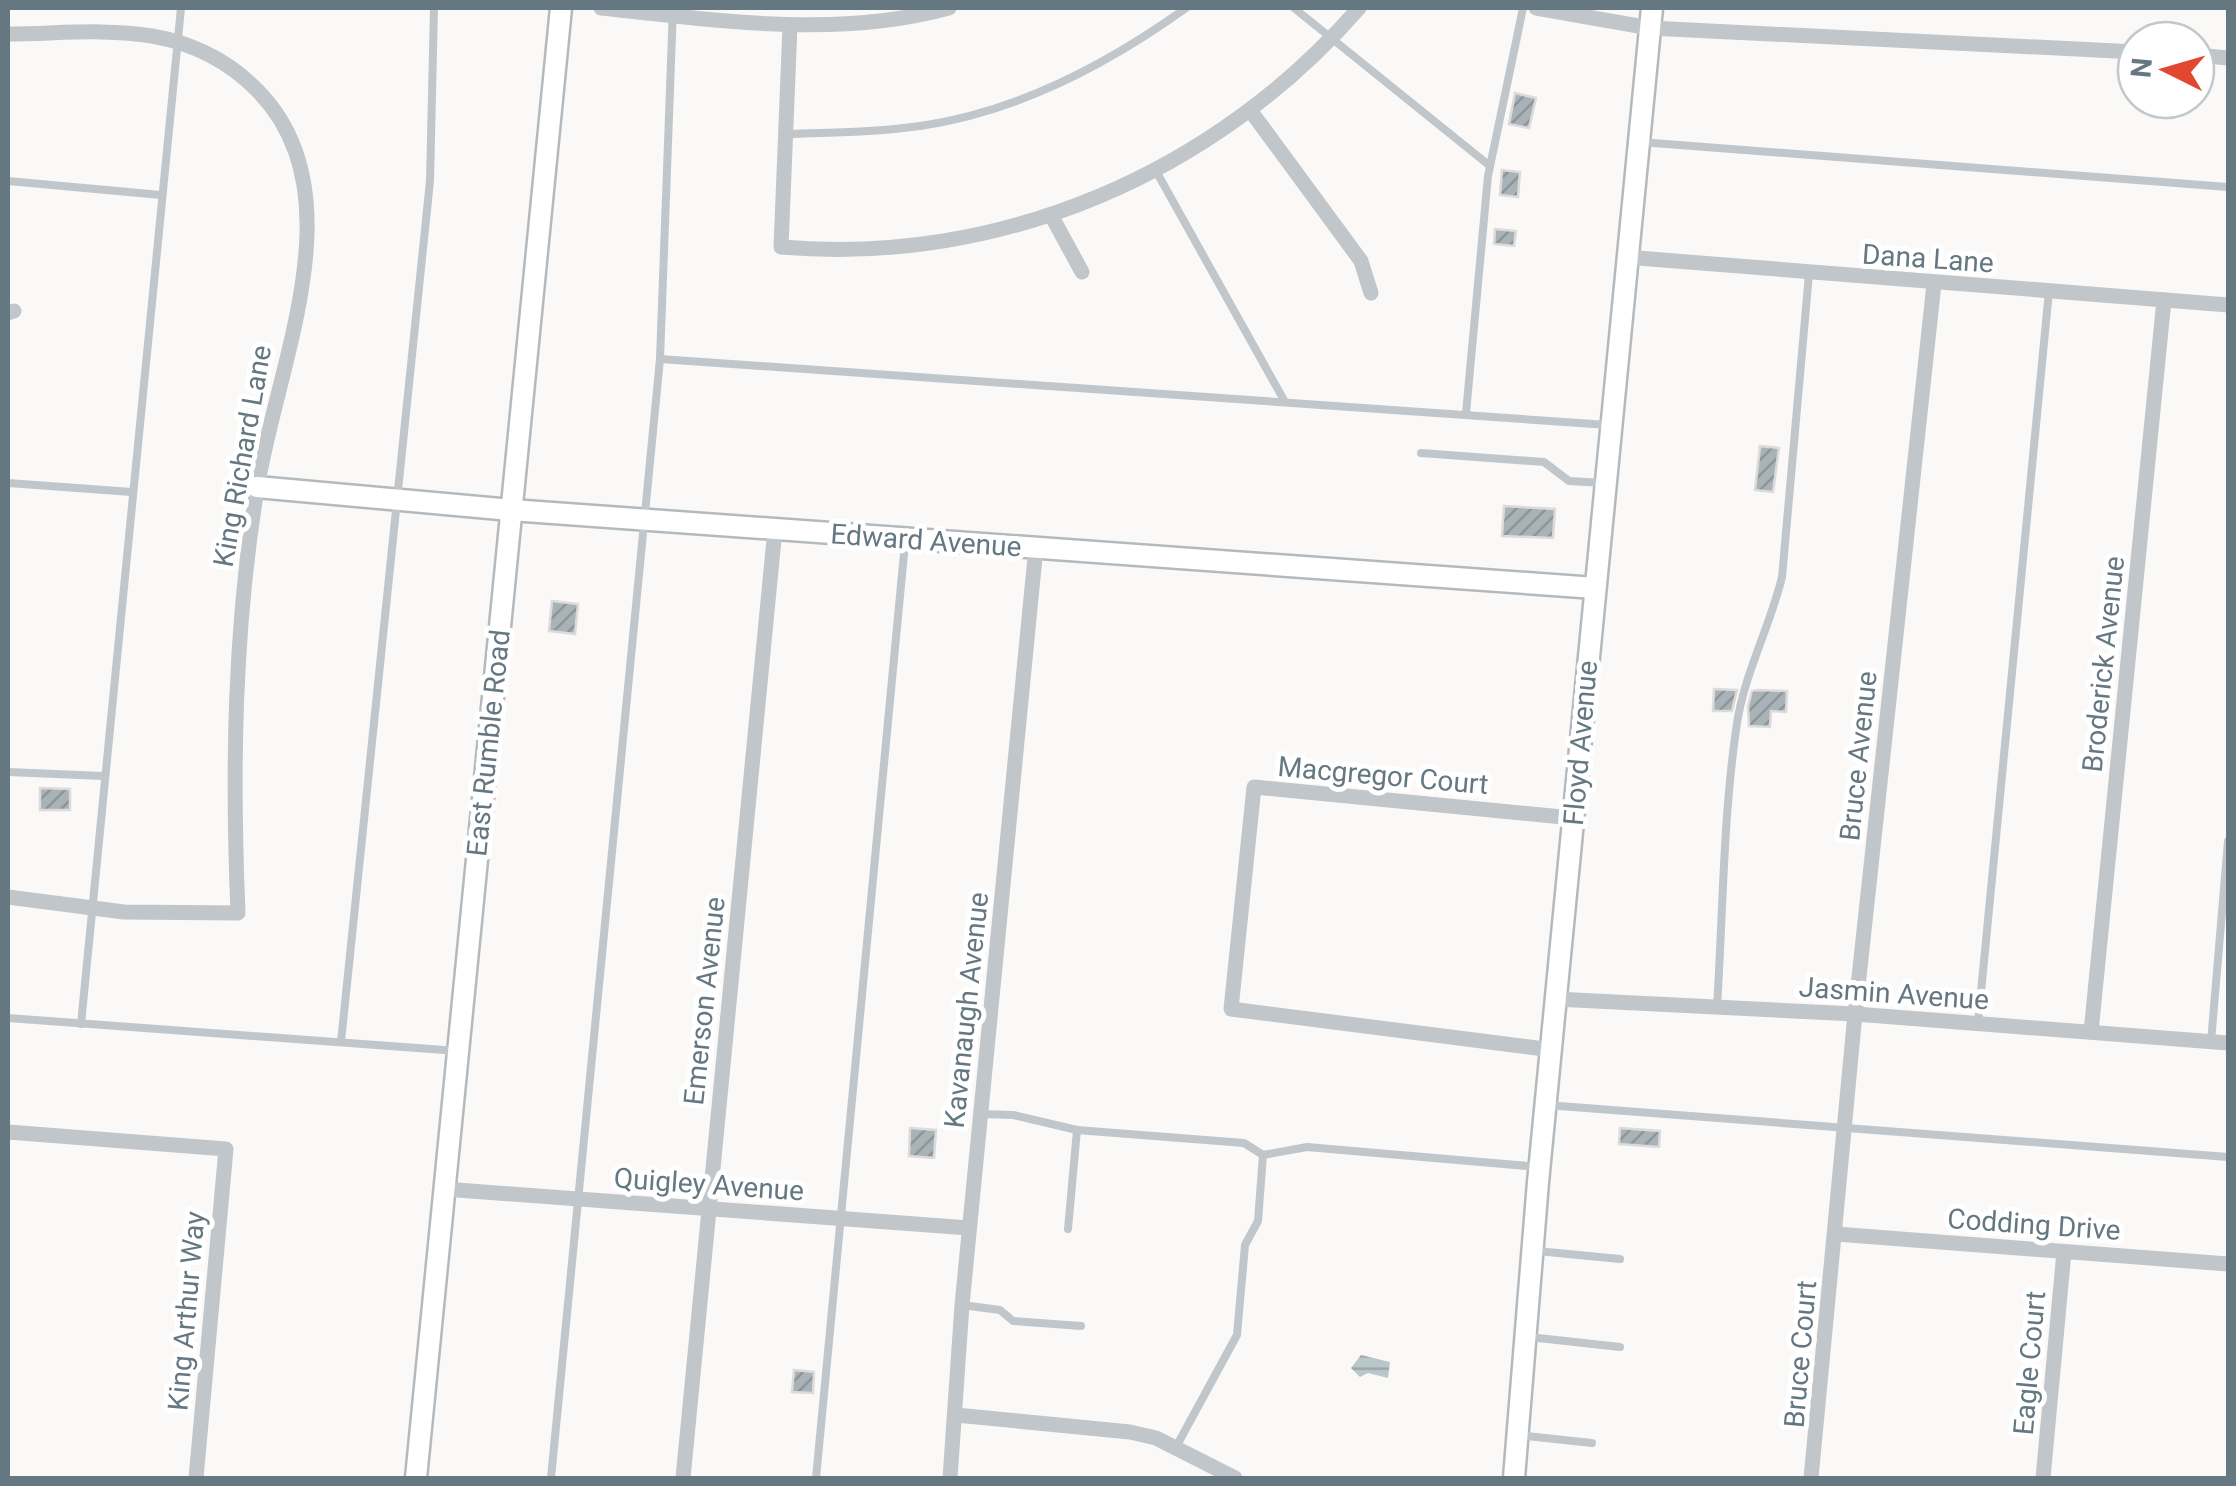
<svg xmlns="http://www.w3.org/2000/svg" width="2236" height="1486" viewBox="0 0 2236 1486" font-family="Roboto,sans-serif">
  <defs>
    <pattern id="water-rules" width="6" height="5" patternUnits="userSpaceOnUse" patternTransform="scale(2.5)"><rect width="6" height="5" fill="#b9c7ca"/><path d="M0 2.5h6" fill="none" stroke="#9aa6a9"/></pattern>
    <pattern id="building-hatch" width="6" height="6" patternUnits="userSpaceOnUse" patternTransform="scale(2.5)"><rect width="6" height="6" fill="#a8b2b7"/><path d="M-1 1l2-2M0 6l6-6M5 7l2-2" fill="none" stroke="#8c969a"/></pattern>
  </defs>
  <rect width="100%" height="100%" fill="#faf9f8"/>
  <path fill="url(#water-rules)" d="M1361 1355 1390 1362 1388 1378 1368 1373 1360 1377 1351 1368Z"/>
  <g fill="url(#building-hatch)" stroke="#dcdbda" stroke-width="2.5">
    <path d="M1515 93 1536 98 1529 128 1509 124Z"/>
    <path d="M1502 170 1520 172 1518 197 1500 195Z"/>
    <path d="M1495 229 1516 231 1514 246 1494 244Z"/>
    <path d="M1760 446 1779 448 1773 492 1755 490Z"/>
    <path d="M1504 506 1555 509 1553 538 1502 536Z"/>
    <path d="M552 601 578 604 575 634 549 631Z"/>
    <path d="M1714 689 1737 690 1732 711H1713Z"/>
    <path d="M1757 690 1787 691 1786 712 1771 711 1770 727 1749 726 1748 706 1752 691Z"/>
    <path d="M40 788 70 789V810H40Z"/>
    <path d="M910 1128 936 1130 934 1158 909 1156Z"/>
    <path d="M1620 1128 1660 1131 1659 1147 1619 1144Z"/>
    <path d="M794 1370 814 1372 813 1393 792 1392Z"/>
  </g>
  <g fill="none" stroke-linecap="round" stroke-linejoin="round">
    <g stroke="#b3babe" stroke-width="25">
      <g id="secondary">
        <path d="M257 487 511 510 1595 588"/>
        <path d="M416 1478 561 8"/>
        <path d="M1514 1478 1538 1182 1652 8"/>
      </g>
    </g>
    <g stroke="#c1c6ca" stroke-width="8">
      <path d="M1294 8 1490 166"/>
      <path d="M789 134C832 133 877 132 920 126 1017 112 1108 64 1186 8"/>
      <path d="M1640 142 2228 187"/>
      <path d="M1156 171 1285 402"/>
      <path d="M8 181 161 195"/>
      <path d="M660 359 1608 425"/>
      <path d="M1466 413 1488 176 1523 8"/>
      <path d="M1421 453 1544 462 1569 481 1604 483"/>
      <path d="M8 483 132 492"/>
      <path d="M8 772 103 776"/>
      <path d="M1717 1007C1723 913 1723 816 1737 723 1745 672 1770 627 1782 577L1809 274"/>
      <path d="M8 1018 458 1051"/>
      <path d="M1978 1023 2049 291"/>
      <path d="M81 1024 181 8"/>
      <path d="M341 1042 430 181 434 8"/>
      <path d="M2211 1042 2228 841"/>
      <path d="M1546 1105 2228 1157"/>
      <path d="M981 1114 1013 1115 1077 1130 1244 1143 1263 1155 1307 1147 1539 1167"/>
      <path d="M1068 1229 1077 1130"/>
      <path d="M1537 1251 1620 1259"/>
      <path d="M962 1305 1000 1310 1013 1321 1081 1326"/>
      <path d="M1529 1337 1620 1347"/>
      <path d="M1518 1435 1592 1443"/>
      <path d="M1176 1447 1237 1335 1245 1245 1258 1221 1263 1155"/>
      <path d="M551 1478 660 359 673 8"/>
      <path d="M816 1478 905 543"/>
    </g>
    <g stroke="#c1c6ca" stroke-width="15">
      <path d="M601 8C718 20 834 39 949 8"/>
      <path d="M1536 8 1650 28 2136 52"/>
      <path d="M790 26 781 247C1001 266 1215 173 1359 8"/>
      <path d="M8 34C54 34 105 28 152 36 192 43 229 61 258 91 359 194 276 366 257 489 234 630 232 770 238 913L124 912 8 897"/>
      <path d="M2196 55 2228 58"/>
      <path d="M1250 110 1361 261 1371 293"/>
      <path d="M1051 215 1082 272"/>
      <path d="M1625 257 2228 305"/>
      <path d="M8 313 14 311"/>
      <path d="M1555 999 1855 1014 2228 1043"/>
      <path d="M2091 1032 2164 300"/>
      <path d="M1552 1050 1231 1009 1254 787 1573 818"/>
      <path d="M8 1132 226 1149 196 1478"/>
      <path d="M444 1189 969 1228"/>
      <path d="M1836 1234 2228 1264"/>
      <path d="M956 1415 1130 1432 1156 1438 1235 1478"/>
      <path d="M683 1478 775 529"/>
      <path d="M950 1478 962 1305 1036 547"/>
      <path d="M1811 1478 1855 1014 1934 284"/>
      <path d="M2043 1478 2064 1252"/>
    </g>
    <use href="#secondary" stroke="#fff" stroke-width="20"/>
  </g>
  <g text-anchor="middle" stroke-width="10" stroke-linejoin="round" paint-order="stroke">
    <g font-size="28" fill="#657882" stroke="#fff">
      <text transform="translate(1928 258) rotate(4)" y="10">Dana Lane</text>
      <text transform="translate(242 456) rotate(-80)" y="10">King Richard Lane</text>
      <text transform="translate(926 540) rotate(4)" y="10">Edward Avenue</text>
      <text transform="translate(2103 664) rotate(-84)" y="10">Broderick Avenue</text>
      <text transform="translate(488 743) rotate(-84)" y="10">East Rumble Road</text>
      <text transform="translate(1580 743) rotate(-85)" y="10">Floyd Avenue</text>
      <text transform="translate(1858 756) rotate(-84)" y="10">Bruce Avenue</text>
      <text transform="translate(1383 775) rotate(5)" y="10">Macgregor Court</text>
      <text transform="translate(1894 993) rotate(4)" y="10">Jasmin Avenue</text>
      <text transform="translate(704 1001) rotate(-84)" y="10">Emerson Avenue</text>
      <text transform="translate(966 1010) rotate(-84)" y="10">Kavanaugh Avenue</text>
      <text transform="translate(709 1184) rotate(4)" y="10">Quigley Avenue</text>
      <text transform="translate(2034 1224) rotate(4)" y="10">Codding Drive</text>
      <text transform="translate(186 1311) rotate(-85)" y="10">King Arthur Way</text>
      <text transform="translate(1800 1354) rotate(-85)" y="10">Bruce Court</text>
      <text transform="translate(2029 1363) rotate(-85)" y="10">Eagle Court</text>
    </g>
  </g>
  <rect width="2236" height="1486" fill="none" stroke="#657882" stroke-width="20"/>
  <g transform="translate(2166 70) rotate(275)"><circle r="48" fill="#ffffff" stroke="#c1c9cd" stroke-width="2.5"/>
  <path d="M0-8L18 38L0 25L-18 38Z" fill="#e24730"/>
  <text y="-15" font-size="28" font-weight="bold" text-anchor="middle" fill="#657882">N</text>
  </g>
</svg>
